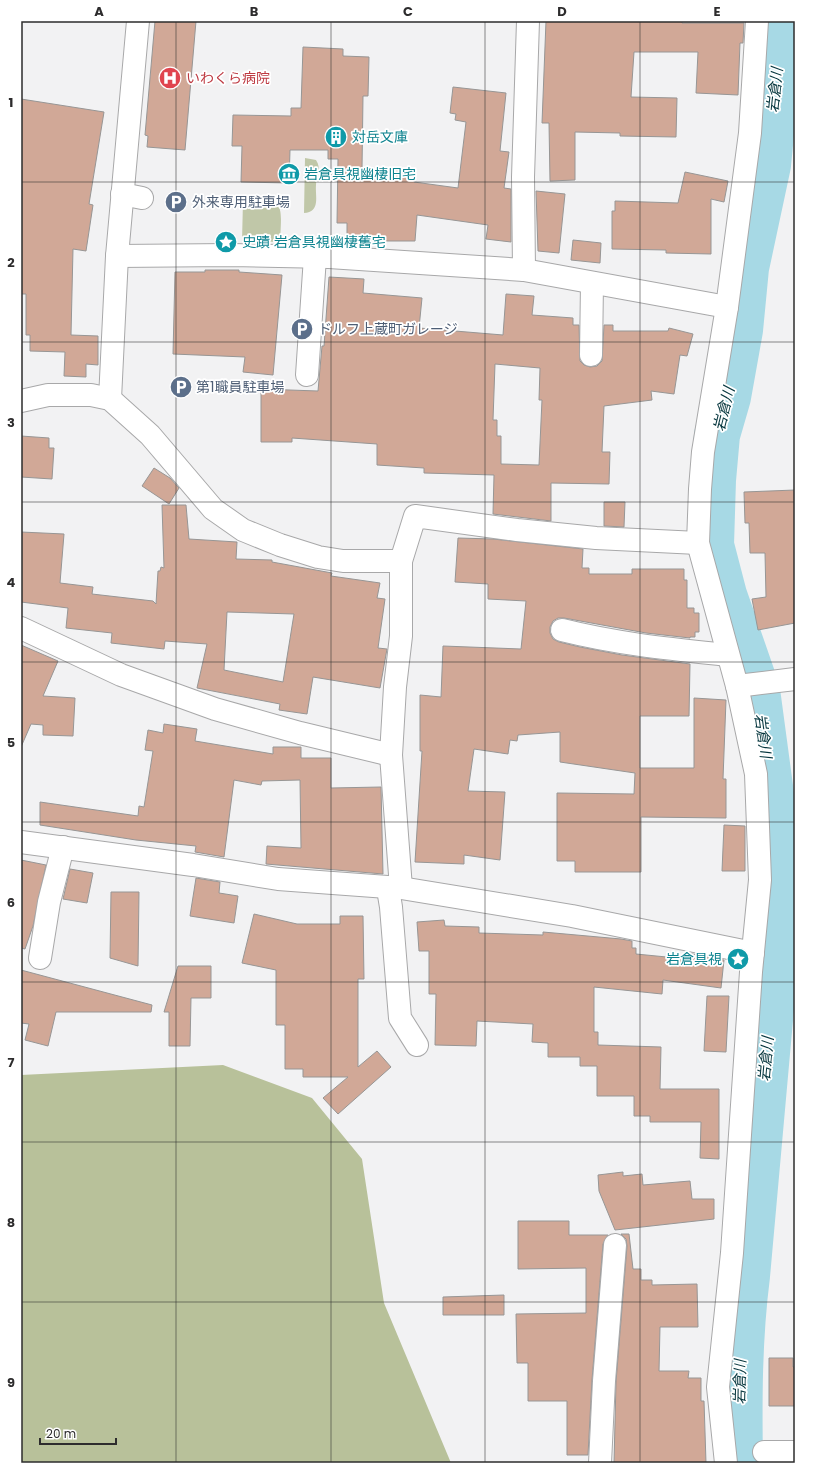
<svg xmlns="http://www.w3.org/2000/svg" width="816" height="1484" viewBox="0 0 816 1484" font-family="Poppins,'Noto Sans JP',sans-serif">
  <rect width="100%" height="100%" fill="#f2f2f3"/>
  <g fill="#c0c7a8">
    <path d="M305 158 316 160C322 169 316 175 316 185 315 196 321 212 304 213Z"/>
    <path d="M243 201C285 201 282 200 280 242L242 241Z"/>
  </g>
  <path fill="#b8c19a" d="M223 1065 312 1098 362 1159 384 1303 451 1463H21V1075Z"/>
  <g fill="none" stroke-linecap="round" stroke-linejoin="round">
    <path stroke="#a7d9e5" stroke-width="46" d="M740 1463C739 1400 739 1338 747 1276L780 908 773 809 757 690 724 595 711 545 713 480 717 435 728 397 740 330 746 268 768 165 781 31 784 21"/>
  </g>
  <g fill="#d1a897" stroke="#979695" fill-rule="evenodd">
    <path d="M155 21H196L185 150 147 147 148 136 145 135Z"/>
    <path d="M546 21H682V23H744L743 43H740L738 95 696 93 698 52H634L631 97 677 98 676 137 620 136V133L575 132V180L550 181 549 123H542Z"/>
    <path d="M303 47 343 49V56L369 57 368 96H363L362 169 414 171V182L458 188 466 122 455 120 456 114 450 113 453 87 506 93 500 151 509 152 504 188 511 189V242L486 239 488 225 417 215 415 241H347V223H337L338 159H328V150H290L289 183 241 182 242 146H232L233 115 291 116V108H301Z"/>
    <path d="M21 99 104 112 89 204 93 205 86 251 73 249 71 335 98 336V365L86 364V377L64 376 65 352 30 351V335H26V294H21Z"/>
    <path d="M685 172 728 181 724 202 711 199V254L666 253V250L612 249V211H615V201L678 203Z"/>
    <path d="M536 191 565 194 559 253 538 251Z"/>
    <path d="M573 240 601 243 600 263 571 260Z"/>
    <path d="M205 270H239V272L282 275 273 375 243 372 245 357 173 354 175 272H205Z"/>
    <path d="M329 277 364 279 363 293 422 298 419 328 503 335 506 294 534 296 532 315 573 318V325H579L580 361 584 365 590 367 597 366 602 361 604 325H613V331H668L669 328 693 334 687 356 680 355 674 394 651 391 652 400 604 406 602 452H610L609 484 551 483V521L493 514 494 475 424 473V468L377 465V444L292 438V442H261V389L318 391 322 346H324ZM495 364 540 368 539 400H542L539 465 501 464V436H497V420H493Z"/>
    <path d="M21 436 49 438V448H54L52 479 21 477Z"/>
    <path d="M154 468 170 478 179 488 169 504 142 486Z"/>
    <path d="M795 490V623L758 630 752 599 766 597 765 553H750L749 523H745L744 492Z"/>
    <path d="M604 502H625L624 527 604 526Z"/>
    <path d="M162 505H186L189 539 237 542 236 559 272 560V562L332 573 331 576 380 583 377 598 385 599 378 648 387 649 380 688 313 677 307 714 279 710 280 704 197 688 207 644 165 641 164 649 111 643 112 633 66 628 68 608 21 602V532L64 534 60 583 93 587 92 594 153 601 156 604 158 571H160L161 567 164 568ZM227 612 294 614 283 682 224 670Z"/>
    <path d="M458 538 493 539 583 549 582 568H589V574H632V569H684V580H687V608H694V613H699V632H695V637H690V638L646 633 564 618H558L553 621 550 627V633L553 639 559 642 580 647 622 655 690 664 689 716H640V768H694V698L726 700 723 779H726V818L641 817V872H575V861H557V793L634 794 635 773 560 762V732L518 735 517 741 510 740 508 754 474 749 468 791 505 792 500 860 464 855V864L415 862 422 751H420V695L441 697 443 646 521 649 526 601 488 599V584L455 582Z"/>
    <path d="M21 645 58 661 43 696 75 698 73 736 43 735V725L31 724 21 747Z"/>
    <path d="M164 724 197 729 195 741 273 754V747H301V758H331V788L381 787 383 874 266 864 267 846 301 848 300 780 262 781 261 785 234 780 224 857 195 852 196 846 136 840 40 825V802L138 816 139 806 144 807 153 751 145 750 148 730 163 733Z"/>
    <path d="M724 825 745 826V871H722Z"/>
    <path d="M21 860 46 865 33 926 25 949 21 948Z"/>
    <path d="M70 869 93 873 87 903 63 899Z"/>
    <path d="M196 878 220 882 219 893 238 896 234 923 190 916Z"/>
    <path d="M111 892H139L138 966 110 958Z"/>
    <path d="M254 914 297 924H340V916H363L364 979H358V1067L377 1051 391 1067 338 1114 323 1098 348 1077H303V1069H285V1025H276V970L242 963Z"/>
    <path d="M444 920 445 926 479 927V933L543 935V932L621 939 632 941V948H636V954L687 959V953L724 960 721 988 663 980 662 994 594 987V1032H598V1045L661 1047 660 1089H719V1159L700 1158 701 1122H650V1116H634V1096H597V1066H580V1057H548V1043L532 1042 533 1024 477 1021 476 1046 435 1045 436 994H429V951H419L417 922Z"/>
    <path d="M178 966H211V998H191L190 1046H169V1012H164Z"/>
    <path d="M21 970 152 1005 151 1012H56L48 1046 25 1040 29 1024 21 1023Z"/>
    <path d="M707 996H729L726 1052 704 1051Z"/>
    <path d="M623 1172V1176L642 1174 643 1185 690 1181 692 1199H714V1219L615 1230 599 1191 598 1175Z"/>
    <path d="M518 1221H569V1235H608L603 1244 592 1380 588 1455H567V1401H528V1363H517L516 1314 586 1313V1268L518 1269Z"/>
    <path d="M621 1234H629L633 1269H641V1280H652V1285L697 1284 698 1327H660L659 1371H689L688 1378H701V1401H704L706 1463H614L616 1382 627 1246 626 1239Z"/>
    <path d="M504 1295V1315H443V1297Z"/>
    <path d="M769 1358H793V1367H795V1406H769Z"/>
  </g>
  <g fill="none" stroke-linecap="round" stroke-linejoin="round">
    <g stroke="#a8a8a9" stroke-width="24">
      <g id="minor">
        <path d="M122 194 142 198"/>
        <path d="M117 256 231 255 329 257 524 270 727 307"/>
        <path d="M524 270 523 177 528 21"/>
        <path d="M591 355 592 283"/>
        <path d="M307 375 315 257"/>
        <path d="M110 399 117 256 138 21"/>
        <path d="M21 401 48 395H91L110 399 150 435 213 509 243 530 280 545 318 557 343 561H401"/>
        <path d="M21 628 121 675 215 709 300 733 391 755"/>
        <path d="M562 630C618 644 671 649 728 655"/>
        <path d="M737 686 795 679"/>
        <path d="M21 842 193 865 278 879 401 888 572 916 753 953"/>
        <path d="M401 888 391 755 395 687 401 636V561L415 516 517 530 596 538 698 543"/>
        <path d="M388 889 391 907 400 1018 417 1045"/>
        <path d="M40 958 49 902 63 847"/>
        <path d="M764 1452H795"/>
        <path d="M600 1463 604 1381 615 1245"/>
        <path d="M726 1463 718 1387 732 1253 751 972 760 880 756 774 737 686 698 543 700 489 703 452 727 307 750 133 757 21"/>
      </g>
    </g>
    <use href="#minor" stroke="#fff" stroke-width="22"/>
  </g>
  <path fill="none" stroke="#2d2c2d" stroke-width="1" stroke-opacity="0.55" d="M176 21V1463M331 21V1463M485 21V1463M640 21V1463M21 182H795M21 342H795M21 502H795M21 662H795M21 822H795M21 982H795M21 1142H795M21 1302H795"/>
  <defs>
    <g id="hospital-disc" transform="scale(1.15)"><circle r="9.5" fill="#e0444e" stroke="#fff"/><path d="M-5-5h3v3.5h4V-5h3V5h-3V1.5h-4V5h-3Z" fill="#fff"/></g>
    <g id="building-disc" transform="scale(1.15)"><circle r="9.5" fill="#0f9aa8" stroke="#fff"/><path d="M-4-6H4V6H1V3H-1V6H-4ZM-2.5-4.3h1.7v1.8h-1.7ZM.8-4.3h1.7v1.8H.8ZM-2.5-1h1.7V.8h-1.7ZM.8-1h1.7V.8H.8Z" fill="#fff"/></g>
    <g id="museum-disc" transform="scale(1.15)"><circle r="9.5" fill="#0f9aa8" stroke="#fff"/><path d="M0-6L6-3V-2H-6V-3ZM-5-1h2V3h-2ZM-1-1h2V3h-2ZM3-1h2V3H3ZM-6 4H6V6H-6Z" fill="#fff"/></g>
    <g id="parking-disc" transform="scale(1.15)"><circle r="9.5" fill="#5c6f8a" stroke="#fff"/><path d="M-3.5-5.5H1a3.5 3.5 0 0 1 0 7H-1V5.5H-3.5ZM-1-3.4V-.6H.8a1.4 1.4 0 0 0 0-2.8Z" fill="#fff"/></g>
    <g id="sight-disc" transform="scale(1.15)"><circle r="9.5" fill="#0f9aa8" stroke="#fff"/><path d="M0-6L1.8-2.2L6-1.7L2.9 1.2L3.7 5.4L0 3.3L-3.7 5.4L-2.9 1.2L-6-1.7L-1.8-2.2Z" fill="#fff"/></g>
  </defs>
  <g fill-rule="evenodd">
    <use href="#hospital-disc" x="170" y="78"/>
    <use href="#building-disc" x="336" y="137"/>
    <use href="#museum-disc" x="289" y="174"/>
    <use href="#parking-disc" x="176" y="202"/>
    <use href="#sight-disc" x="226" y="242"/>
    <use href="#parking-disc" x="302" y="329"/>
    <use href="#parking-disc" x="181" y="387"/>
    <use href="#sight-disc" x="738" y="959"/>
  </g>
  <g text-anchor="middle" stroke-width="3.5" stroke-linejoin="round" paint-order="stroke">
    <g font-size="14" fill="#be3a42" stroke="#fff" text-anchor="start">
      <text x="186" y="83">いわくら病院</text>
    </g>
    <g font-size="14" fill="#0d838f" stroke="#fff" text-anchor="start">
      <text x="352" y="142">対岳文庫</text>
      <text x="304" y="179">岩倉具視幽棲旧宅</text>
      <text x="242" y="247">史蹟 岩倉具視幽棲舊宅</text>
      <text x="722" y="964" text-anchor="end">岩倉具視</text>
    </g>
    <g font-size="14" fill="#4e5e75" stroke="#fff" text-anchor="start">
      <text x="192" y="207">外来専用駐車場</text>
      <text x="318" y="334">ドルフ上蔵町ガレージ</text>
      <text x="196" y="392">第1職員駐車場</text>
    </g>
    <g font-size="15" font-style="italic" fill="#04353d" stroke="#fff">
      <text transform="translate(775 90) rotate(-84)" y="5">岩倉川</text>
      <text transform="translate(724 409) rotate(-76)" y="5">岩倉川</text>
      <text transform="translate(763 736) rotate(82)" y="5">岩倉川</text>
      <text transform="translate(766 1059) rotate(-85)" y="5">岩倉川</text>
      <text transform="translate(740 1382) rotate(-89)" y="5">岩倉川</text>
    </g>
  </g>
  <rect width="816" height="1484" fill="none" stroke="#ffffff" stroke-width="44"/>
  <path d="M40 1438v6h76v-6" fill="none" stroke="#2d2c2d" stroke-width="2"/>
  <text x="46" y="1438" font-size="12" fill="#2d2c2d" stroke="#ffffff" stroke-width="3" paint-order="stroke">20 m</text>
  <rect x="22" y="22" width="772" height="1440" fill="none" stroke="#2d2c2d" stroke-width="1.5"/>
  <g font-size="13" text-anchor="middle" font-weight="bold" fill="#2d2c2d">
    <text x="99" y="16">A</text>
    <text x="254" y="16">B</text>
    <text x="408" y="16">C</text>
    <text x="562" y="16">D</text>
    <text x="717" y="16">E</text>
    <text x="11" y="107">1</text>
    <text x="11" y="267">2</text>
    <text x="11" y="427">3</text>
    <text x="11" y="587">4</text>
    <text x="11" y="747">5</text>
    <text x="11" y="907">6</text>
    <text x="11" y="1067">7</text>
    <text x="11" y="1227">8</text>
    <text x="11" y="1387">9</text>
  </g>
</svg>
